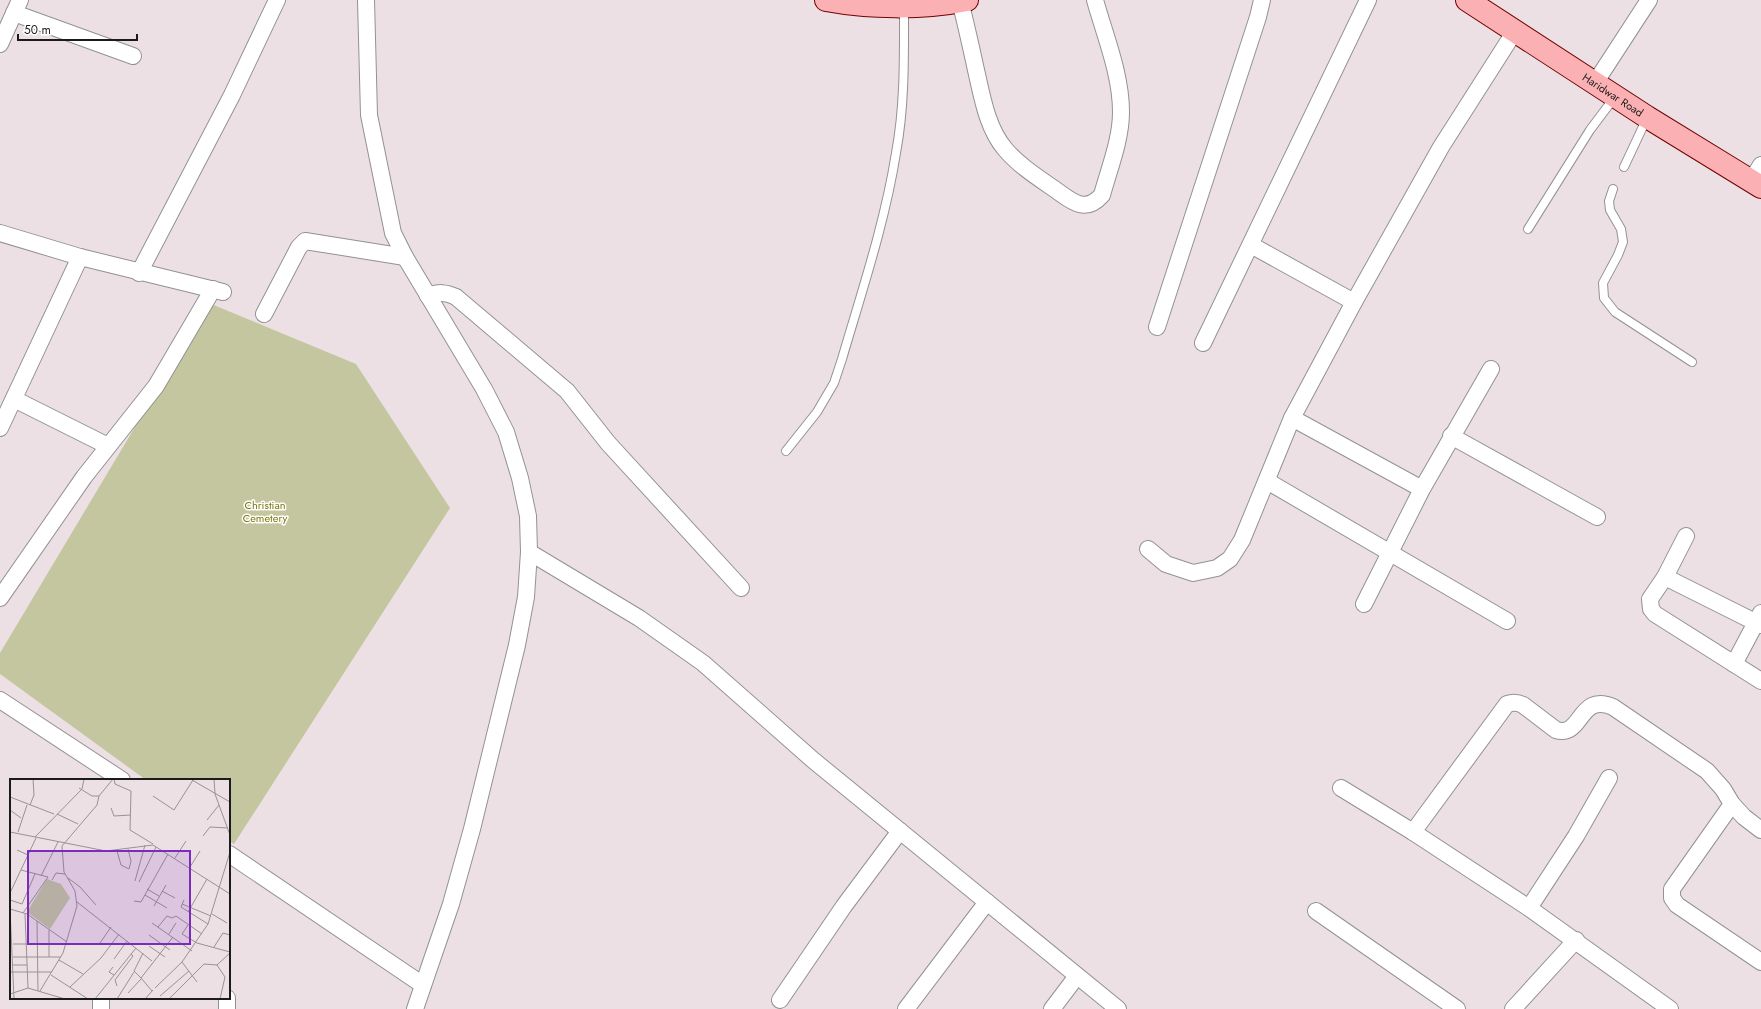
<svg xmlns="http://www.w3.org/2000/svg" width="1761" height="1009" viewBox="0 0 1761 1009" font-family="Jost,sans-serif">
  <rect width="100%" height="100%" fill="#ede0e5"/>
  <path fill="#c4c6a0" d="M209 303 356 364 450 508 234 844 229 841V780H146L0 674V653Z"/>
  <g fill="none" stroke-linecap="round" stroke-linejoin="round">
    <g stroke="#929292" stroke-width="10">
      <g id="service">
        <path d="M1624 167 1647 118"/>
        <path d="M1613 189 1609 201 1610 210 1621 229 1623 242 1618 255 1603 283 1604 298 1615 312 1692 362"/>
        <path d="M1528 229 1590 130 1614 98"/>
        <path d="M786 451 817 412 834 383 842 359C862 291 885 222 896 153 905 105 904 55 904 7"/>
      </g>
    </g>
    <g stroke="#929292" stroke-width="18">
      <g id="minor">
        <path d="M366 0 369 115 393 233 405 257 484 389 506 432 520 478 528 516 529 552 526 597 517 645 472 829 451 904 415 1009"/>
        <path d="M960 1C966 24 971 47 976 70 982 96 987 128 1005 149 1020 167 1042 180 1060 193 1075 204 1087 212 1102 195 1109 169 1121 140 1121 112 1121 74 1105 36 1095 0"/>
        <path d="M14 13 133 56"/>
        <path d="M0 44 20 0"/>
        <path d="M1595 83 1649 0"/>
        <path d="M1751 181 1761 165"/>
        <path d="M0 233 80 257 223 292"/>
        <path d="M1251 245 1354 302"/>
        <path d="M139 273 232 95 277 0"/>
        <path d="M428 296C439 292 445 292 456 297L567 391 608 443 741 588"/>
        <path d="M264 314 299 247 305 241 405 257"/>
        <path d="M1157 327 1258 17 1262 0"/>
        <path d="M1203 343 1368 0"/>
        <path d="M14 399 108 446"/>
        <path d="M1292 418 1422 489"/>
        <path d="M0 428 80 257"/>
        <path d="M1451 436 1597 517"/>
        <path d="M1267 481 1507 621"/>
        <path d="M1686 536 1665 577 1650 599 1651 609 1655 614 1761 681"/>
        <path d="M1148 549 1166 564 1193 573 1217 568 1230 559 1242 540 1292 418 1354 302 1441 147 1515 31"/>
        <path d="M529 552 639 618 703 663 813 760 1118 1009"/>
        <path d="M1665 577 1761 625"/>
        <path d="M0 598 84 477 156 386 213 289"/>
        <path d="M1364 604 1422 489 1491 369"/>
        <path d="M1734 664 1761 613"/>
        <path d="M0 700 122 780"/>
        <path d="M1341 788 1413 832 1529 908 1670 1009"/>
        <path d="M1732 804 1672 889V898L1677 905 1761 962"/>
        <path d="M1413 832 1507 704C1513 702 1517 702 1523 705L1556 730C1583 738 1578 692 1613 707L1707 771 1723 789 1732 804 1744 817 1761 830"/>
        <path d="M229 854 423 985"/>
        <path d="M1529 908 1576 836 1609 778"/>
        <path d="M1316 911 1457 1009"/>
        <path d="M101 998V1009"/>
        <path d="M780 1000 844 906 900 831"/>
        <path d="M227 1009V998"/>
        <path d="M906 1009 987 902"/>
        <path d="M1052 1009 1077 976"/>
        <path d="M1513 1009 1576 940"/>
      </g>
    </g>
    <g stroke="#720302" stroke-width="24">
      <g id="secondary">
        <path d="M826 0C869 8 923 9 967 0"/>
        <path id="s1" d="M1467 0 1647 117 1761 187"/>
      </g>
    </g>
    <use href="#service" stroke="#fff" stroke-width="8"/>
    <use href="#minor" stroke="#fff" stroke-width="16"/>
    <use href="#secondary" stroke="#fbb0b3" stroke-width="22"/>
  </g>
  <g text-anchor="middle" stroke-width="3" stroke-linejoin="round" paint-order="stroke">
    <g font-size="11" fill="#1b1b1b" stroke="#fff">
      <text dy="4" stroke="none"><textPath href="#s1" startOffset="174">Haridwar Road</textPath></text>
    </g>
    <g font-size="11" fill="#7a7808" stroke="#fff">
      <text x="265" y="509">Christian<tspan x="265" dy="13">Cemetery</tspan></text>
    </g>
  </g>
  <g transform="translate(10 779)">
    <rect width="220" height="220" fill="#ede0e5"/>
    <path d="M37 100 51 105 60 119 40 150 17 133Z" fill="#c4c6a0"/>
    <path fill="none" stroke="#999194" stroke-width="1" d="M104 0 105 5 121 12 120 51 143 65M204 0 205 15 220 56M182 1 220 23M69 9 82 17H89M143 17 164 31 183 1M0 18 44 35M20 26 24 16 23 0M101 29 104 37 121 36M0 31 11 39M47 35 68 45M197 41 209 26M0 53 96 72 143 66 220 115M8 53 17 26M193 57 200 48 218 49M25 58 72 10 74 0M7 71 18 76M107 72 111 86 119 90 121 82 118 70M165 79 176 62M180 88 190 72M11 91 38 98M31 97 48 63M58 99 70 108 86 126M42 101 46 94 55 95M125 102 135 66M129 103 146 68M137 110 149 117M152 112 165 119M0 114 26 59M135 116 157 129M0 121 12 125 25 95M174 121 171 128 198 145M124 122 131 123 158 75M67 123 142 182M172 125 201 137M144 127 156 106M178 133 197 100M13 134 38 98M15 135 18 209M202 135 217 144M27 142 28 212M142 144 182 172M178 146 172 155 187 164M148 148 157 137 162 139 166 137 192 155M159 155 166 144M139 156 160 171M90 164 101 148M187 164 220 173M3 165H56M139 167 155 178M204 168 213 154 220 156M3 178H51M39 178V151M104 180 117 162M49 181 73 195M172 183 187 203M3 186H17M207 186 215 198 210 220M103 188 99 193 104 196M0 193H42M41 196 78 220M131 199 124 192 133 174M107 207 105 201 123 177 121 175M60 208 91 179 109 155M145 209 172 183 198 145 220 73M30 212 53 174 67 127 65 112 54 93 52 67 87 26 89 17 103 0M142 212 131 199 163 158M118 214 131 200M0 215 18 209 55 220M150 217 179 192M4 220 0 130 17 135 57 163M85 220 126 169M107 220 124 193M135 220 143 211M159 220 194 185 207 186 220 174"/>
    <path fill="#7b2cbf" fill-opacity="0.15" stroke="#7b2cbf" stroke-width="2" d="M18 72H180V165H18Z"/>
    <rect width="220" height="220" fill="none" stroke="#1b1b1b" stroke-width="2"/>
  </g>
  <path d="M18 34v6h119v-6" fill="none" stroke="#1b1b1b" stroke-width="2"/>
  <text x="24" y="34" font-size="12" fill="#1b1b1b" stroke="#ffffff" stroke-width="3" paint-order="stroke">50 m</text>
</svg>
